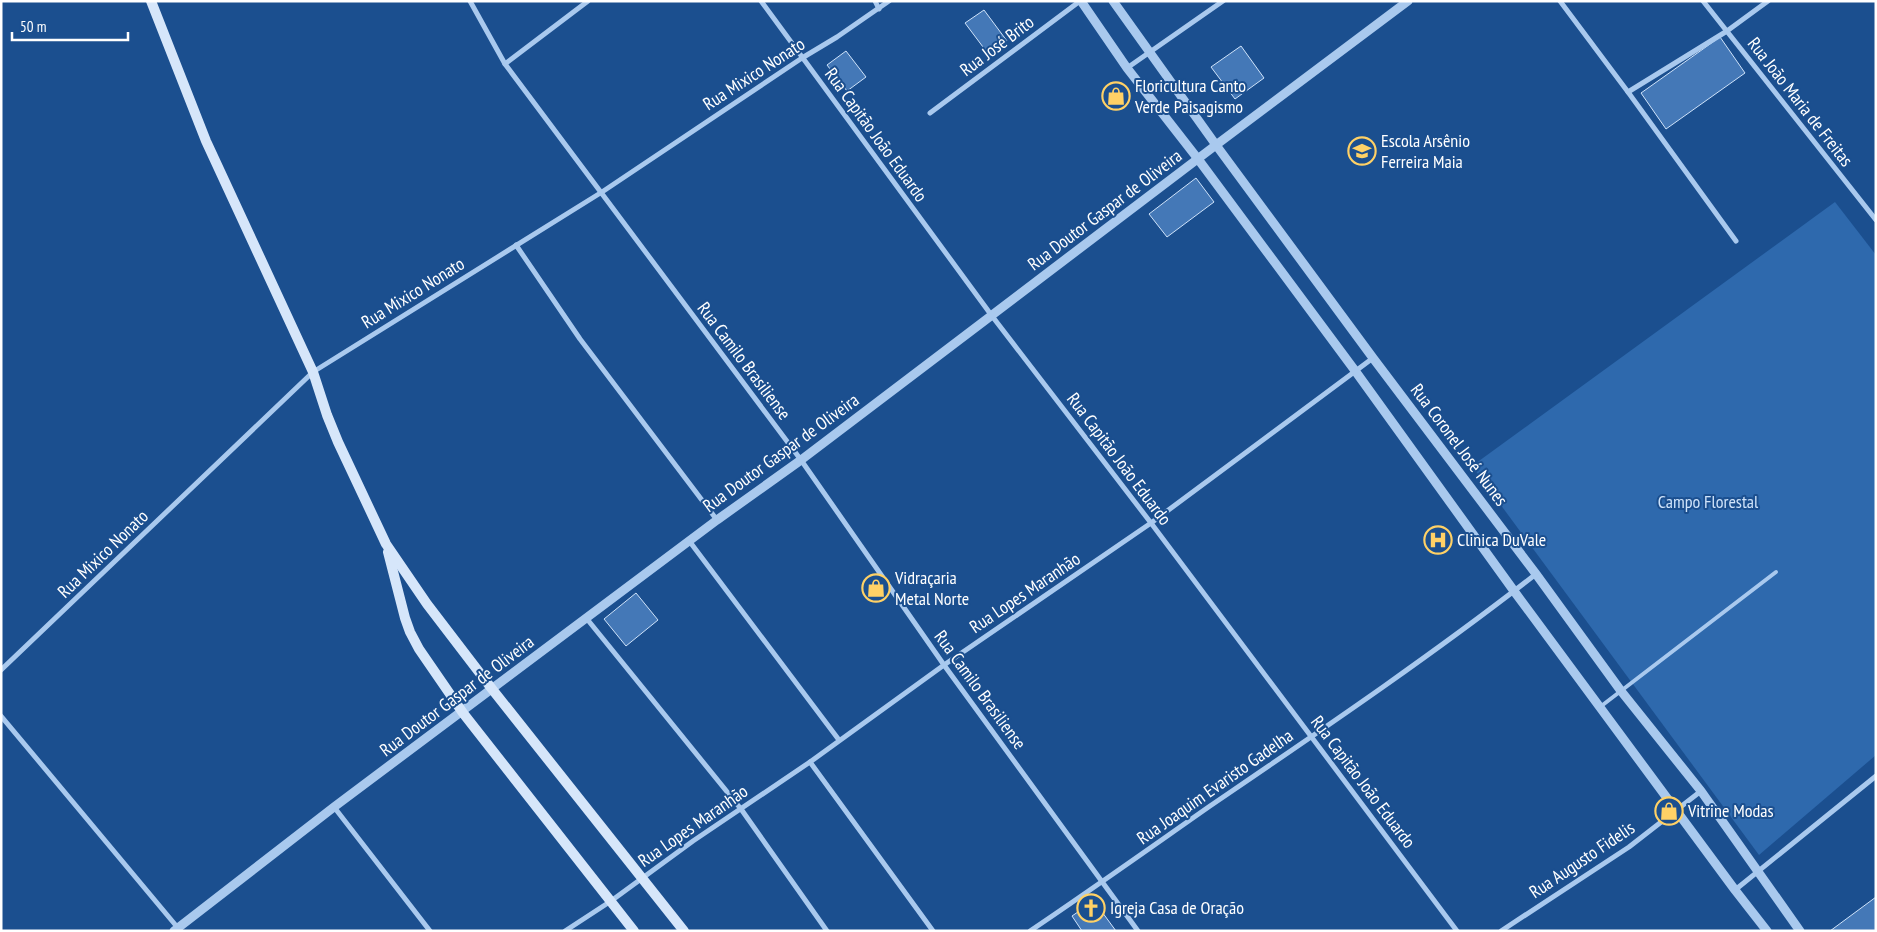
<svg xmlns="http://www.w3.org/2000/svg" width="1877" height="932" viewBox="0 0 1877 932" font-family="'PT Sans Narrow',sans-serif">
  <rect width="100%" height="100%" fill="#1b4f8f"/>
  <path fill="#2e69ad" d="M1835 202 1876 255V755L1759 855 1472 466Z"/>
  <g fill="#4478b7" stroke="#cfe3fa">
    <path d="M984 10 1007 41 989 55 965 23Z"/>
    <path d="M1720 37 1745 73 1666 129 1641 93Z"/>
    <path d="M1241 46 1264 78 1235 99 1211 67Z"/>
    <path d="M846 51 866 77 847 91 827 65Z"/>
    <path d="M1196 178 1214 202 1167 237 1149 214Z"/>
    <path d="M636 593 658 620 626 646 604 619Z"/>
    <path d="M1876 897V931H1830Z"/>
    <path d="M1094 901 1116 931H1082L1072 916Z"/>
  </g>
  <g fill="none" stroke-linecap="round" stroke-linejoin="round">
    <path stroke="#a9c9ee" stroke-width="4" d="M1600 707 1776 572"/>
    <g stroke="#a9c9ee" stroke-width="5">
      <path d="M470 1 505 64 801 460 944 665 1138 931"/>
      <path d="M761 1 992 316 1151 523 1457 931"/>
      <path d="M875 1 879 9"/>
      <path d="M1560 1 1628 92 1736 241"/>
      <path d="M1703 1 1876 220"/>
      <path d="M505 64 588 1"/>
      <path d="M1127 68 1223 1"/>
      <path d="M1628 92 1727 31 1768 1"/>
      <path d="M930 113 1080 1"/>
      <path d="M516 245 580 339 717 520"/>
      <path d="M690 542 839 740"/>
      <path d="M587 619 741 809 827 931"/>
      <path d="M1 670 313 372 602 192 802 58 837 37 889 1"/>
      <path d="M1 716 178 928"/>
      <path d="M810 762 933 931"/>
      <path d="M334 807 430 931"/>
      <path d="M1735 890 1876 776"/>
      <path d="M565 931 611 901 693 841 810 762 944 665 1151 523 1373 358"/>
      <path d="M1030 931C1091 890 1150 848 1210 806 1320 731 1431 656 1536 574"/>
      <path d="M1501 931 1629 847 1701 791"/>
    </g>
    <g stroke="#a9c9ee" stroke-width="9">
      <path d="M1081 1 1127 68 1198 159 1356 372 1514 591 1735 890 1767 931"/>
      <path d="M1113 1 1216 145 1373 358 1536 574 1621 691 1701 791 1800 931"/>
      <path d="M174 931 334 807 717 520 801 460 1216 145 1408 1"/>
    </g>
    <g stroke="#d6e6fa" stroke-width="10">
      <path d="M151 1 206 141 313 372 327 415 338 442 386 544 427 604 492 689 684 931"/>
      <path d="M388 552 405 618 410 632 419 649 463 713 634 931"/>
    </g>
  </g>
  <defs>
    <g id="shop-ring" transform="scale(1.4375)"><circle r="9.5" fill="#1b4f8f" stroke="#ffd166" stroke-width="1.5"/><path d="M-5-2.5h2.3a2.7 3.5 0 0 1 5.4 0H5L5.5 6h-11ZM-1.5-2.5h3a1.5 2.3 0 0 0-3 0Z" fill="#ffd166"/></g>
    <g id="school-ring" transform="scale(1.4375)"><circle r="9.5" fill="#1b4f8f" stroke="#ffd166" stroke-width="1.5"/><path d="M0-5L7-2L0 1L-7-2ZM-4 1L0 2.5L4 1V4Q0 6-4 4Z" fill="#ffd166"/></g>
    <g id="hospital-ring" transform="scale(1.4375)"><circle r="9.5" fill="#1b4f8f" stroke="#ffd166" stroke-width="1.5"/><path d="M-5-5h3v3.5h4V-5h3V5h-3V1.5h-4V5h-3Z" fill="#ffd166"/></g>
    <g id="church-ring" transform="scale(1.4375)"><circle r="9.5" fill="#1b4f8f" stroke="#ffd166" stroke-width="1.5"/><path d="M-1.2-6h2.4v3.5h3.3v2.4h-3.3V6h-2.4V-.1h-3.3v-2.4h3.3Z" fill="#ffd166"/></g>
  </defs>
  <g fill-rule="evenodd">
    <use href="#shop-ring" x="1116" y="96"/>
    <use href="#school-ring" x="1362" y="151"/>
    <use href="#hospital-ring" x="1438" y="540"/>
    <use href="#shop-ring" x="876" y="588"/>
    <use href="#shop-ring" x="1669" y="811"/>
    <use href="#church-ring" x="1091" y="908"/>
  </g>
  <g text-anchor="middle" stroke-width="4" stroke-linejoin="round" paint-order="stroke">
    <g font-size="18" fill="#fff" stroke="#1b4f8f">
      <text transform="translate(997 46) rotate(-37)" y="6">Rua José Brito</text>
      <text transform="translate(754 74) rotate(-33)" y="6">Rua Mixico Nonato</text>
      <text transform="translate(1800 102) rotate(52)" y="6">Rua João Maria de Freitas</text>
      <text transform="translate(876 135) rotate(54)" y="6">Rua Capitão João Eduardo</text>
      <text transform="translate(1105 210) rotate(-37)" y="6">Rua Doutor Gaspar de Oliveira</text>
      <text transform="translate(413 293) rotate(-32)" y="6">Rua Mixico Nonato</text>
      <text transform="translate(744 361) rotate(53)" y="6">Rua Camilo Brasiliense</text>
      <text transform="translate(1459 445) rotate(53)" y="6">Rua Coronel José Nunes</text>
      <text transform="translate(781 453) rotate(-36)" y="6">Rua Doutor Gaspar de Oliveira</text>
      <text transform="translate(1119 459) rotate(53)" y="6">Rua Capitão João Eduardo</text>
      <text transform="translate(103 554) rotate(-44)" y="6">Rua Mixico Nonato</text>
      <text transform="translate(1025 593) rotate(-34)" y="6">Rua Lopes Maranhão</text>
      <text transform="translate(980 690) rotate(54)" y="6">Rua Camilo Brasiliense</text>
      <text transform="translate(457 696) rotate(-37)" y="6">Rua Doutor Gaspar de Oliveira</text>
      <text transform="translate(1363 782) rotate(53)" y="6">Rua Capitão João Eduardo</text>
      <text transform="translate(1215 787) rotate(-35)" y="6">Rua Joaquim Evaristo Gadelha</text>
      <text transform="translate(693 826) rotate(-35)" y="6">Rua Lopes Maranhão</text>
      <text transform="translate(1582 860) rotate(-34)" y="6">Rua Augusto Fidelis</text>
    </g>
    <g font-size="18" fill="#fff" stroke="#1b4f8f" text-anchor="start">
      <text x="1135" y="92">Floricultura Canto<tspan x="1135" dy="21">Verde Paisagismo</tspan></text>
      <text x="1381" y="147">Escola Arsênio<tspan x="1381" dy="21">Ferreira Maia</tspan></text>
      <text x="1457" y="546">Clinica DuVale</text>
      <text x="895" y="584">Vidraçaria<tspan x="895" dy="21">Metal Norte</tspan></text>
      <text x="1688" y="817">Vitrine Modas</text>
      <text x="1110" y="914">Igreja Casa de Oração</text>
    </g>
    <g font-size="18" fill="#cfe3fa" stroke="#1b4f8f">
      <text x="1708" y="508">Campo Florestal</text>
    </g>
  </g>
  <rect width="1877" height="932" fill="none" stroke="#ffffff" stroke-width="5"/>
  <path d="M12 32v8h116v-8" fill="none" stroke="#ffffff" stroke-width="2.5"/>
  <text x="20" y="32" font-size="15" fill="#ffffff" stroke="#1b4f8f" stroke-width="4" paint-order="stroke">50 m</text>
</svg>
